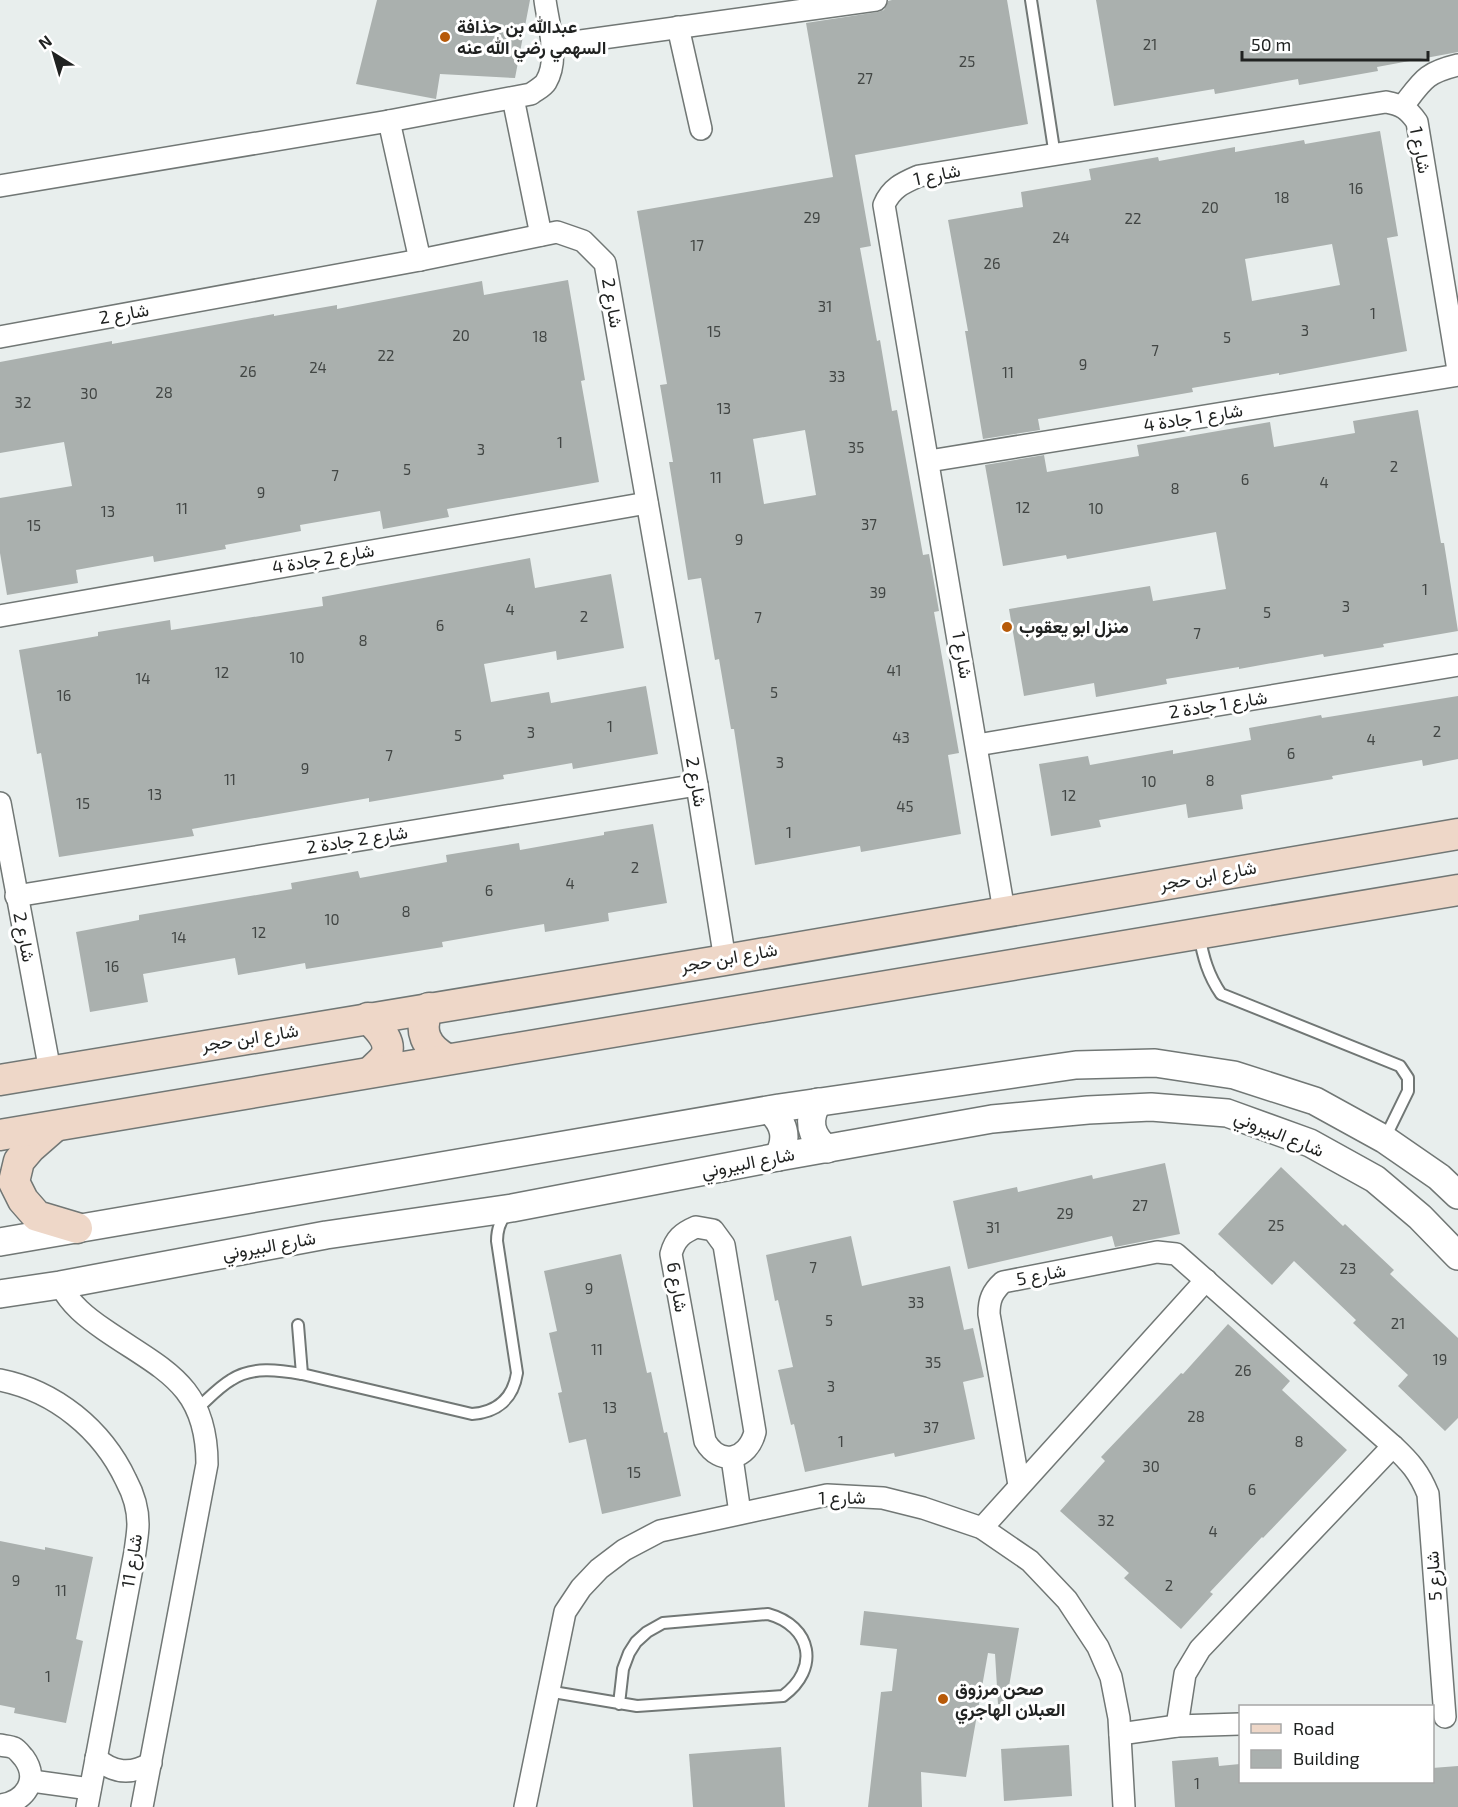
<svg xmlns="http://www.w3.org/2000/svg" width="1458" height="1807" viewBox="0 0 1458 1807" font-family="'Exo 2',Vazirmatn,sans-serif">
  <rect width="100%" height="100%" fill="#e8eeed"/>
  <g fill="#aab0ae" fill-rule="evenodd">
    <path d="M377 0H530L515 78 440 74 436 99 356 84Z"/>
    <path d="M892 0H1007L1028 124 855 155 871 246 860 248 877 341 880 340 892 411 897 410 923 555 929 554 939 611 934 612 959 753 948 755 961 834 861 852 860 846 755 865 734 729H731L719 659 715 660 701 578 688 580 669 462H673L660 385 667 384 637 211 833 177 806 23 878 12 884 10 888 1ZM805 430 816 495 764 504 753 439Z"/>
    <path d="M1096 0H1458V52L1377 67 1378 71 1299 85 1298 79 1215 94 1214 89 1114 106Z"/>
    <path d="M1380 131 1398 236 1387 238 1407 351 1279 375V373L1192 388 1193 392 1038 419 1040 430 983 439 965 331H968L948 220 1023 207 1021 192 1091 180 1089 169 1158 157 1159 161 1235 147V152L1304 140 1305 144ZM1332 244 1340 285 1252 301 1245 259Z"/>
    <path d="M568 280 585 380 581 381 599 482 447 509 449 517 383 529 380 511 300 525 301 531 225 545 226 549 154 562 153 556 76 570 78 583 7 595 0 553V498L72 486 64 442 0 453V362L112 341V344L274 314V316L337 305V309L482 281 484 295Z"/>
    <path d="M1418 410 1441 543H1444L1458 631 1383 644 1384 647 1324 657 1323 654 1239 669V667L1166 679 1167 684 1096 697 1094 683 1024 696 1009 609 1150 586 1153 601 1226 589 1216 532 1067 559 1066 555 1003 566 985 465 1044 455 1047 472 1139 456 1137 445 1270 422 1274 447 1355 433 1353 421Z"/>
    <path d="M530 558 535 588 611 574 624 648 557 660 556 651 484 664 491 702 549 692 551 703 646 686 658 754 573 769 572 763 503 775 504 779 369 802V798L192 829 194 836 59 857 41 753 37 754 19 650 98 636V632L170 620 171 630 323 606 322 597Z"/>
    <path d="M1458 696V759L1423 766 1422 760 1332 776 1333 779 1241 795 1243 809 1188 818 1186 804 1099 820 1101 827 1051 836 1039 764 1088 756 1090 765 1173 750V754L1251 740 1249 728 1321 715 1322 718Z"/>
    <path d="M653 824 667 903 608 913 609 921 545 932 544 924 442 942 443 947 306 969 305 963 238 975 235 958 143 974 148 1002 90 1012 76 932 139 920V915L292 889 291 883 358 871 360 878 447 862 446 855 519 843 520 850 604 835V832Z"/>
    <path d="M1165 1163 1180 1234 1115 1247 1112 1236 968 1269 953 1201 1017 1187 1018 1192 1092 1175 1093 1179Z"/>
    <path d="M1281 1167 1343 1226 1345 1224 1394 1270 1390 1274 1458 1338V1418L1445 1431 1398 1386 1408 1375 1353 1323 1356 1320 1294 1261 1272 1285 1218 1234Z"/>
    <path d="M851 1236 862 1286 950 1266 964 1330 973 1328 984 1377 963 1382 975 1439 895 1457 894 1453 805 1472 794 1424 791 1425 778 1370 793 1367 778 1300 775 1301 766 1255Z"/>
    <path d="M621 1254 647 1373 651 1372 664 1433 667 1432 681 1496 602 1514 586 1439 569 1443 558 1393 562 1392 549 1333 557 1331 544 1271Z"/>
    <path d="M1228 1324 1290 1381 1282 1390 1347 1450 1263 1538 1262 1537 1210 1592 1213 1594 1181 1629 1124 1578 1129 1573 1060 1511 1105 1461 1101 1457 1181 1373 1183 1374Z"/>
    <path d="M0 1541 45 1550V1547L93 1557 76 1639 83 1641 66 1723 14 1713 15 1708 0 1705Z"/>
    <path d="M864 1611 1019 1628 1006 1704H998L995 1654 988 1653 966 1777 921 1772 922 1807H868L881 1692 892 1691 897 1649 860 1645Z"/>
    <path d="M1069 1745 1072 1796 1004 1801 1001 1749Z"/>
    <path d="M781 1747 785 1807H693L689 1754Z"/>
    <path d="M1218 1757 1219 1766 1240 1764V1782H1432V1768L1458 1766V1807H1175L1172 1761Z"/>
  </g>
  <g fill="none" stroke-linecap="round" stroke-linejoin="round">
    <g stroke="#717775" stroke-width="14">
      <g id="service">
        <path d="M1031 0 1055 156"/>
        <path d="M1199 934C1203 957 1208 975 1221 994L1400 1066 1408 1078V1091L1385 1138"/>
        <path d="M298 1325 302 1374"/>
        <path d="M198 1408C208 1399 219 1387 231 1380 252 1366 279 1370 302 1374L472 1414C497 1412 513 1399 517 1373L497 1241C497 1229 500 1220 508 1212"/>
        <path d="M547 1691 637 1706 783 1696C820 1669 812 1626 768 1614L663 1623 647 1632 636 1642 629 1653 623 1669 619 1704"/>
      </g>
    </g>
    <g stroke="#717775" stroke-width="24">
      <g id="minor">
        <path d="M678 27 701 129"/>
        <path d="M552 45 876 0"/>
        <path d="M513 98 541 235"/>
        <path d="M1403 106C1423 80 1425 73 1458 65"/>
        <path d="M389 121 420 260"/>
        <path d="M0 186 389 121 531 94C536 90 543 87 546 82 560 59 548 24 545 0"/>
        <path d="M0 337 420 260 557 232 583 241 605 263 697 785 725 960"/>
        <path d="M929 461 1458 375"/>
        <path d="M0 616 647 503"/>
        <path d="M977 745 1458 665"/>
        <path d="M0 803 50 1071"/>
        <path d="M16 896 697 785"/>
        <path d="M1004 911 884 205C891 188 903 183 919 176L1386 102C1402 105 1408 109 1417 122L1458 370"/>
        <path d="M696 1227 713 1230 724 1245 755 1432C748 1460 720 1467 705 1441L671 1254C675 1239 682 1233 696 1227Z"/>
        <path d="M60 1285C71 1305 86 1317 105 1330 163 1370 207 1384 207 1464L142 1807"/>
        <path d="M0 1380C55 1391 102 1429 126 1480 133 1493 138 1509 138 1524 138 1533 136 1543 135 1552L87 1807"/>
        <path d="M732 1458 740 1513"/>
        <path d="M1019 1485 989 1314C989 1300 992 1292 1003 1282L1157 1252 1176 1254 1393 1446C1410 1462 1419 1472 1428 1494L1445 1717"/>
        <path d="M982 1528 1206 1280"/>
        <path d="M1177 1726 1185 1674 1200 1649 1393 1446"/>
        <path d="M1120 1734 1177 1726 1240 1724"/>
        <path d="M0 1745C4 1746 10 1746 14 1748 18 1750 21 1755 24 1758 40 1780 25 1802 0 1805"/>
        <path d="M96 1758C113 1773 131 1775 151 1763"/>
        <path d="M32 1781 90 1789"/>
        <path d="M525 1807 565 1612 581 1588 599 1569 624 1550 660 1531 827 1495 883 1498 923 1508 982 1528 1030 1561 1067 1600 1098 1647 1111 1677 1119 1718 1124 1807"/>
      </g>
    </g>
    <g stroke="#717775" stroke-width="30">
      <g id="tertiary">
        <path d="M818 1102C807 1120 810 1136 827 1149"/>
        <path d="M770 1110C785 1124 788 1139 778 1157"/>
        <path d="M0 1242 779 1108 1076 1065 1155 1063 1234 1075 1315 1101 1384 1139 1439 1177 1458 1195"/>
        <path d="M0 1294 60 1285 326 1235 512 1208 778 1157 992 1119 1088 1110 1151 1107 1227 1113 1310 1143 1375 1179 1420 1217 1458 1256"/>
      </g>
    </g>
    <g stroke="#717775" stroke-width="33">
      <g id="secondary">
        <path d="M429 1008C417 1030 426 1048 447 1059"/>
        <path d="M368 1018C378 1028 394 1042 385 1057 382 1062 375 1067 371 1072"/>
        <path d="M0 1080 725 960 1458 834"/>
        <path d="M54 1127 30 1148 19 1161 14 1182 23 1200 37 1216 77 1228"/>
        <path d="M0 1135 1458 890"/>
      </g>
    </g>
    <use href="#service" stroke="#fff" stroke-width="10"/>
    <use href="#minor" stroke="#fff" stroke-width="21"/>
    <use href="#tertiary" stroke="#fff" stroke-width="27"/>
    <use href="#secondary" stroke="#eed7c8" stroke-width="30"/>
  </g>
  <g fill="#b75a09" stroke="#fff" stroke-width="2">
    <circle cx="445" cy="37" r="6"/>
    <circle cx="1007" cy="627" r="6"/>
    <circle cx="943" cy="1699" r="6"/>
  </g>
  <g text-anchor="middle" stroke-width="6" stroke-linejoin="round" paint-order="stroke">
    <g font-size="15" fill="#424644">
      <text x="1150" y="50">21</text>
      <text x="967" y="67">25</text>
      <text x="865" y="84">27</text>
      <text x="1356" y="194">16</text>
      <text x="1282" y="203">18</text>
      <text x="1210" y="213">20</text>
      <text x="812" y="223">29</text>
      <text x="1133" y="224">22</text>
      <text x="1061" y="243">24</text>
      <text x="697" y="251">17</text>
      <text x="992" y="269">26</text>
      <text x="825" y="312">31</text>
      <text x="1373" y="319">1</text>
      <text x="1305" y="336">3</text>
      <text x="714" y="337">15</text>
      <text x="461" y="341">20</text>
      <text x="540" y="342">18</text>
      <text x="1227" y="343">5</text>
      <text x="1155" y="356">7</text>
      <text x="386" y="361">22</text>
      <text x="1083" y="370">9</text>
      <text x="318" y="373">24</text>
      <text x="248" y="377">26</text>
      <text x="1008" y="378">11</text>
      <text x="837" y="382">33</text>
      <text x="164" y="398">28</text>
      <text x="89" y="399">30</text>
      <text x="23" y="408">32</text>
      <text x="724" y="414">13</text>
      <text x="560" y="448">1</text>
      <text x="856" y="453">35</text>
      <text x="481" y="455">3</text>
      <text x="1394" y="472">2</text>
      <text x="407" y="475">5</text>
      <text x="335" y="481">7</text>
      <text x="716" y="483">11</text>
      <text x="1245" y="485">6</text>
      <text x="1324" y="488">4</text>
      <text x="1175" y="494">8</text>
      <text x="261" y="498">9</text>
      <text x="1023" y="513">12</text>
      <text x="182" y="514">11</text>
      <text x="1096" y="514">10</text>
      <text x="108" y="517">13</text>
      <text x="869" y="530">37</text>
      <text x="34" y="531">15</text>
      <text x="739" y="545">9</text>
      <text x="1425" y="595">1</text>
      <text x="878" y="598">39</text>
      <text x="1346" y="612">3</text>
      <text x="510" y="615">4</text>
      <text x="1267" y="618">5</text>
      <text x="584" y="622">2</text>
      <text x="758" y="623">7</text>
      <text x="440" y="631">6</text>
      <text x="1197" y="639">7</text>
      <text x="363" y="646">8</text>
      <text x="297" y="663">10</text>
      <text x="894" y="676">41</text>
      <text x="222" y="678">12</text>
      <text x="143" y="684">14</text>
      <text x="774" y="698">5</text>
      <text x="64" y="701">16</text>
      <text x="610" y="732">1</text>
      <text x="1437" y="737">2</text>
      <text x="531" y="738">3</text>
      <text x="458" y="741">5</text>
      <text x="901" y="743">43</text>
      <text x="1371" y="745">4</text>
      <text x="1291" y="759">6</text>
      <text x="389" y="761">7</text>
      <text x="780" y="768">3</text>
      <text x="305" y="774">9</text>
      <text x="230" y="785">11</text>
      <text x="1210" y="786">8</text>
      <text x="1149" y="787">10</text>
      <text x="155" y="800">13</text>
      <text x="1069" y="801">12</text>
      <text x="83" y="809">15</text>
      <text x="905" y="812">45</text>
      <text x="789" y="838">1</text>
      <text x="635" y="873">2</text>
      <text x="570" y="889">4</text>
      <text x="489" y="896">6</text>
      <text x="406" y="917">8</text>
      <text x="332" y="925">10</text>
      <text x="259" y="938">12</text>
      <text x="179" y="943">14</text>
      <text x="112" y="972">16</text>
      <text x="1140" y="1211">27</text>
      <text x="1065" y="1219">29</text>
      <text x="1276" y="1231">25</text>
      <text x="993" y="1233">31</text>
      <text x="813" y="1273">7</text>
      <text x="1348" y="1274">23</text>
      <text x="589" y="1294">9</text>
      <text x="916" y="1308">33</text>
      <text x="829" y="1326">5</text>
      <text x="1398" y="1329">21</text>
      <text x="597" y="1355">11</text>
      <text x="1440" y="1365">19</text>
      <text x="933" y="1368">35</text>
      <text x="1243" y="1376">26</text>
      <text x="831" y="1392">3</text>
      <text x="610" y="1413">13</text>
      <text x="1196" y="1422">28</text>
      <text x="931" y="1433">37</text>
      <text x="841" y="1447">1</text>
      <text x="1299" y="1447">8</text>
      <text x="1151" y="1472">30</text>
      <text x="634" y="1478">15</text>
      <text x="1252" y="1495">6</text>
      <text x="1106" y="1526">32</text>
      <text x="1213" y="1537">4</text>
      <text x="16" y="1586">9</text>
      <text x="1169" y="1591">2</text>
      <text x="61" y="1596">11</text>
      <text x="48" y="1682">1</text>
      <text x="1197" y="1789">1</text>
    </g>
    <g font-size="18" font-weight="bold" fill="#202221" stroke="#fff" text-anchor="start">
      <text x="457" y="33">عبدالله بن حذافة<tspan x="457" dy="21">السهمي رضي الله عنه</tspan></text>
      <text x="1019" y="633">منزل ابو يعقوب</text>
      <text x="955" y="1695">صحن مرزوق<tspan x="955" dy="21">العبلان الهاجري</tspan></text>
    </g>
    <g font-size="18" fill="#202221" stroke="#fff">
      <text transform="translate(1420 150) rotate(79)" y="6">شارع 1</text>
      <text transform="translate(937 175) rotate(-12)" y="6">شارع 1</text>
      <text transform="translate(612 303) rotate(80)" y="6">شارع 2</text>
      <text transform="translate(124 314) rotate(-10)" y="6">شارع 2</text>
      <text transform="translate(1193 418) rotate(-9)" y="6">شارع 1 جادة 4</text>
      <text transform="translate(323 559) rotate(-10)" y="6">شارع 2 جادة 4</text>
      <text transform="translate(962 655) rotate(80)" y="6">شارع 1</text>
      <text transform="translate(1218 705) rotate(-9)" y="6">شارع 1 جادة 2</text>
      <text transform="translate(696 782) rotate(80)" y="6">شارع 2</text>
      <text transform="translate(357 840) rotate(-9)" y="6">شارع 2 جادة 2</text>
      <text transform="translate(1208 876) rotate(-10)" y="6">شارع ابن حجر</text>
      <text transform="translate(24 937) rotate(79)" y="6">شارع 2</text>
      <text transform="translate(729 958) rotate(-10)" y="6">شارع ابن حجر</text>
      <text transform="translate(250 1038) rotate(-9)" y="6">شارع ابن حجر</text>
      <text transform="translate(1279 1134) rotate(22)" y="6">شارع البيروني</text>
      <text transform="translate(748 1163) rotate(-11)" y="6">شارع البيروني</text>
      <text transform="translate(269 1246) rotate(-10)" y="6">شارع البيروني</text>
      <text transform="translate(1041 1275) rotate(-11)" y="6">شارع 5</text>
      <text transform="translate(677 1287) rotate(80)" y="6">شارع 6</text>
      <text transform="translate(842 1498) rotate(-1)" y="6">شارع 1</text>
      <text transform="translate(132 1561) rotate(-81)" y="6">شارع 11</text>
      <text transform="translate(1434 1576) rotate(-94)" y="6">شارع 5</text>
    </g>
  </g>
  <rect x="1239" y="1705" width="195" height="78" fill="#ffffff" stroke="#a6a7a6" stroke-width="1.5"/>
  <rect x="1251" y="1724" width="30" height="9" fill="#eed7c8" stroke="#a6a7a6" stroke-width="1.5"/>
  <text x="1293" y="1735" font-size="18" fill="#202221">Road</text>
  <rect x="1251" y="1750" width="30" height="18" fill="#aab0ae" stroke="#a6a7a6" stroke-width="1.5"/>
  <text x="1293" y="1765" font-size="18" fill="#202221">Building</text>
  <g transform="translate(54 54) rotate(323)" stroke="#ffffff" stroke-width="4.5" paint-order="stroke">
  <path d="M0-4.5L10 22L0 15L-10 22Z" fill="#202221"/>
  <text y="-9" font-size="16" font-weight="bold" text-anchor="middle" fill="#202221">N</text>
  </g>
  <path d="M1242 51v9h186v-9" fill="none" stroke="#202221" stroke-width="3"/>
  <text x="1251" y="51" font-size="18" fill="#202221" stroke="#ffffff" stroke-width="4.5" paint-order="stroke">50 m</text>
</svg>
